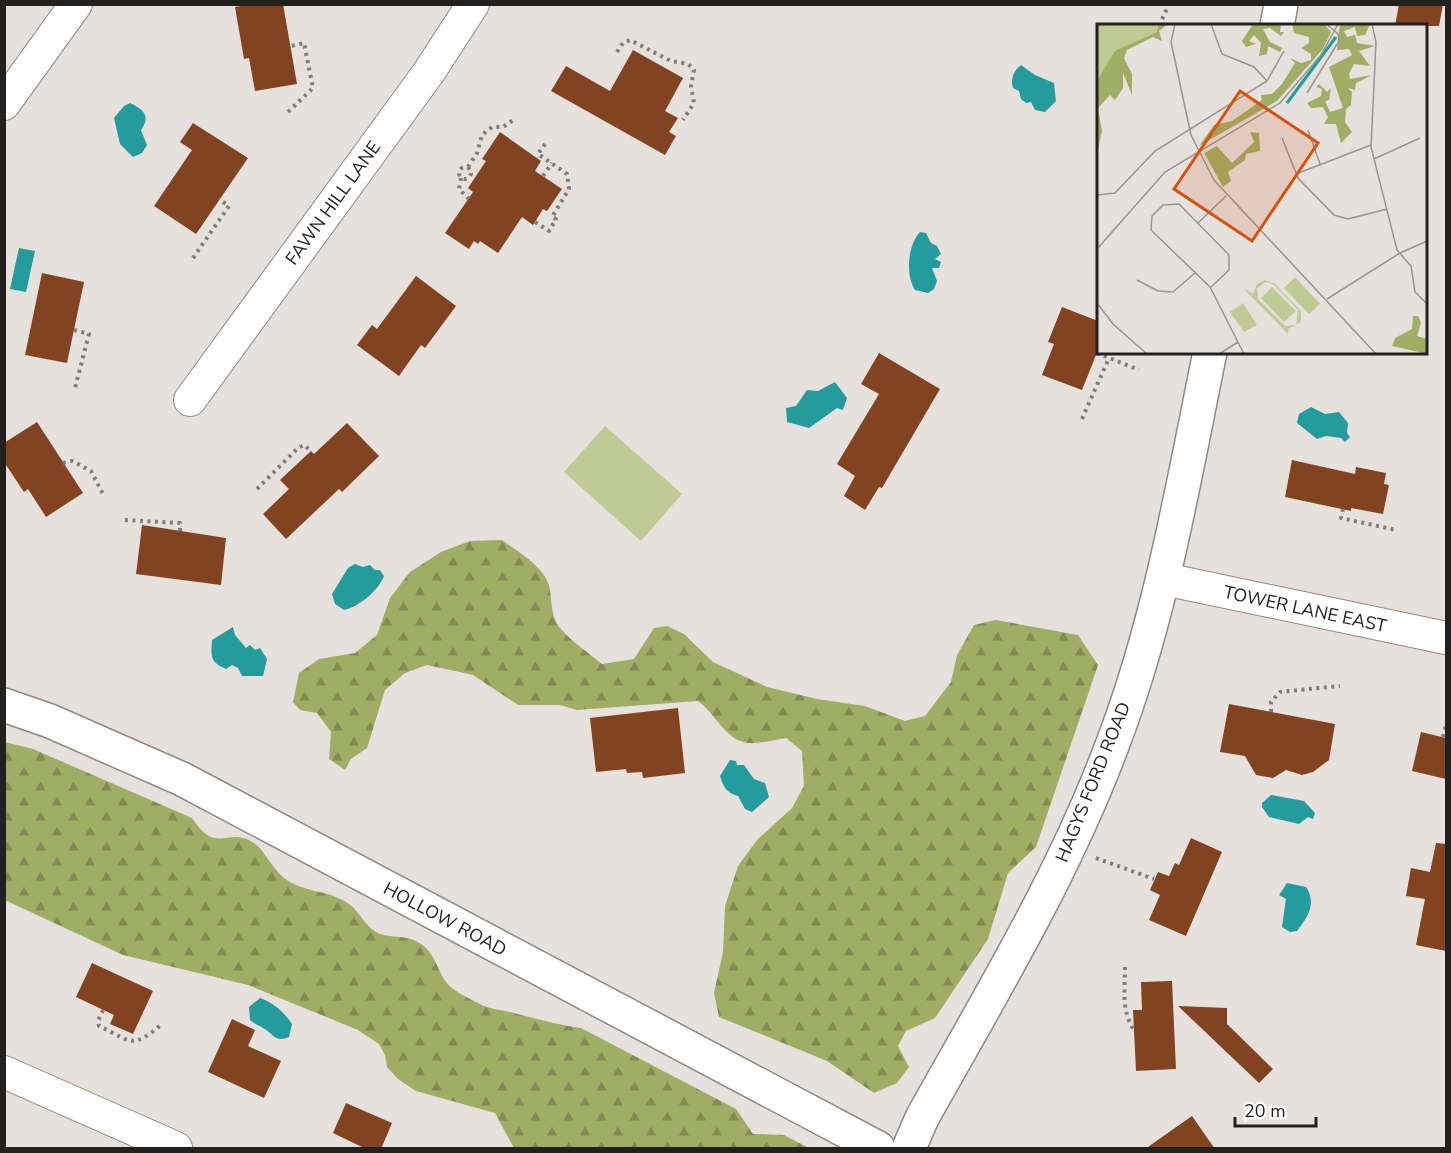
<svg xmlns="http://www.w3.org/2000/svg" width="1451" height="1153" viewBox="0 0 1451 1153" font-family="'Nunito Sans',sans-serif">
  <defs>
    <pattern id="forest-firs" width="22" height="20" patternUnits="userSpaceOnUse" patternTransform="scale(1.5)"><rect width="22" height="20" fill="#a0ad64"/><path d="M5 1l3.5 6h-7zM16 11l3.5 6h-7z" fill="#828c52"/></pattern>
  </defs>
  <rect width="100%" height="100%" fill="#e7e1de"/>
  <g fill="url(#forest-firs)">
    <path d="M502 540C518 552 547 568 550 590 552 604 551 619 562 630 573 643 589 653 602 664L634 659 654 628 667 626 684 634 713 662 767 687 817 699 865 706 905 721 925 716 951 682 957 655 974 625 996 620 1078 635 1098 665 1036 847 1008 873 988 939 935 1018 906 1031 898 1046 909 1067 897 1083 874 1093 827 1061 719 1017 714 993 723 952 725 906 738 866 757 840 792 808 804 786 802 751 786 738C774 740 760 744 748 743 726 741 715 713 698 701L577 710 560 705H518L473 675 427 665 405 673 385 690 367 748 351 759 345 770 329 759 331 732 317 713 300 710 293 702 299 673 319 659 355 653 377 635 390 598 410 572 441 552 470 541Z"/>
    <path d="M5 742 33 749 192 818C218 857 227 825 254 843 264 849 272 870 287 880 306 893 330 890 349 904 360 912 365 927 378 933 392 939 407 934 421 944 435 953 437 970 446 982 452 991 474 1001 484 1006 492 1009 502 1010 510 1012 534 1018 557 1025 581 1028L736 1109 753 1134 784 1135 809 1148H514L495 1113 416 1091 398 1079 387 1067 385 1055 379 1044 358 1030 248 985 123 955 9 902 4 900Z"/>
  </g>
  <path fill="#bfca95" d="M605 426 682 494 641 541 564 472Z"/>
  <g fill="#249b9c">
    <path d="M1021 65 1035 75 1054 83 1056 101 1045 112 1035 110 1031 102 1026 103 1021 99 1019 91 1013 88C1010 79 1014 70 1021 65Z"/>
    <path d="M130 103C144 110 151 116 141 130L147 145 142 153 133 157 120 144 114 118 124 106Z"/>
    <path d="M920 232 926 233 931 243 937 246 941 254 935 259 941 262 939 268H932L937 281 934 289 928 293 915 290C905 274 908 245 920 232Z"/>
    <path d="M19 248 35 251 26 292 10 289Z"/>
    <path d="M835 382 847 398 843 410 837 408 809 428 787 422 786 408 796 406 807 390 818 391Z"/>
    <path d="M1311 407 1325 414 1339 412 1348 423 1347 433 1350 437 1345 442 1341 438 1326 436 1317 439 1297 423 1299 414Z"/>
    <path d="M355 564 363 567 370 565 375 570H380L384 576C379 590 359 607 344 610L335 604 332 594 348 568Z"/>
    <path d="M233 627 235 635 246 648 250 645 255 650 260 648 267 659 263 676H242L238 668 232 665 226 669C210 662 211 657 212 640Z"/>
    <path d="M730 760 736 761 737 765H744L754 779 765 783 769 797 752 812 745 809 738 796C726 792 724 788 720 776Z"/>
    <path d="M1271 795 1304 801 1315 813 1313 819 1308 817 1299 824 1269 817 1262 807V803Z"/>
    <path d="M1287 883 1306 887C1317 903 1308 917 1297 931L1290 932 1282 927 1286 899 1279 895Z"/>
    <path d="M260 998C274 1003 284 1012 292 1024L289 1037C275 1043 274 1034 263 1028 259 1025 254 1024 250 1020L249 1007Z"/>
  </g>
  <g fill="#824321">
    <path d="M251 4H283L297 84 255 91 249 58 244 59 235 7Z"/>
    <path d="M1399 4H1443L1439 26H1395Z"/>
    <path d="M633 50 683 78 665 111 678 118 669 132 676 136 665 155 551 91 566 66 610 91Z"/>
    <path d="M193 123 248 158 196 234 154 206 192 150 180 142Z"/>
    <path d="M500 132 541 161 535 171 562 189 547 211 543 209 533 225 522 217 498 253 480 241 478 244 474 241 469 249 445 233 473 192 468 188 486 161 482 159Z"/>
    <path d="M42 273 84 282 67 363 25 355Z"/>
    <path d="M416 276 456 306 425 348 421 345 399 376 357 345 372 325 377 329Z"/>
    <path d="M1062 307 1098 321V350L1082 390 1042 375 1054 344 1048 342Z"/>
    <path d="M879 353 940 389 882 488 879 487 865 510 844 496 855 476 837 464 879 394 861 384Z"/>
    <path d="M37 422 83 493 46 517 28 489 24 492 4 462V443Z"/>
    <path d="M347 423 379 456 342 492 339 489 286 539 263 514 289 489 280 480 311 451 314 454Z"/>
    <path d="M1292 460 1355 474 1356 467 1386 473 1384 484 1389 485 1383 514 1351 508V511L1285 497Z"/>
    <path d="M142 525 226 538 221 585 136 574Z"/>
    <path d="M1229 704 1335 724 1329 760 1313 772 1302 775 1286 770 1273 778 1256 775 1245 756 1220 752Z"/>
    <path d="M678 708 685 773 643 778 642 772 627 773 626 769 596 772 590 718Z"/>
    <path d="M1421 732 1446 738V779L1412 771Z"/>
    <path d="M1191 838 1222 852 1186 936 1149 920 1160 895 1150 890 1158 872 1169 876 1175 863 1179 865Z"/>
    <path d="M1436 843 1446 844V951L1416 945 1425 899 1406 896 1411 868 1430 872Z"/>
    <path d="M92 963 153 991 133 1034 110 1024 114 1015 76 997Z"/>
    <path d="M1172 981 1176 1069 1136 1071 1133 1010H1142L1141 982Z"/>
    <path d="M1178 1006 1227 1008V1024L1273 1069 1259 1083Z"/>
    <path d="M232 1019 255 1030 248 1046 281 1061 264 1098 208 1072Z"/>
    <path d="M346 1103 392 1123 381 1149H366L333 1133Z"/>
    <path d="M1192 1116 1215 1149H1145Z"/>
  </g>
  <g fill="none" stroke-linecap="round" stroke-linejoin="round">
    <g stroke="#8f8986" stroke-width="34">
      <g id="street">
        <path d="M4 104 76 4"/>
        <path d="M190 400 429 72 473 4"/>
        <path d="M1164 579 1446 638"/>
        <path d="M4 1072 176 1148"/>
      </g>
    </g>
    <g stroke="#8f8986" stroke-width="36">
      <g id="secondary">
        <path d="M1277 26 1281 4"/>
        <path d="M4 705 50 721 182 779 878 1148"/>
        <path d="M909 1148 922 1118C990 996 1064 875 1113 743 1161 617 1183 484 1210 352"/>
      </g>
    </g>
    <g stroke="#817d7b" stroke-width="4" stroke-dasharray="3 4.5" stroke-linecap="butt">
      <path d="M1159 26 1169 4"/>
      <path d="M617 52 623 43 630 40 671 61 688 64 694 70 691 86 694 103 683 120"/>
      <path d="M288 112 313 88 304 43 291 46"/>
      <circle cx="465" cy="173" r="6"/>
      <path d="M468 167 477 153 482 135 492 127H503L516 118"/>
      <path d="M543 176 552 163"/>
      <path d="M461 178 459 189 469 199"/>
      <path d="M535 222 549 231 556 219 552 217 569 189 567 174 538 154 547 141"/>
      <path d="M193 258 229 206 219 199"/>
      <path d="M74 330 89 334 75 388"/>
      <path d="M1097 353 1139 370"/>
      <path d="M1082 419 1109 358"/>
      <path d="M63 463 72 461 91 471 104 496"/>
      <path d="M257 489 298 448 304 445 311 451"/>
      <path d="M1343 509 1341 518 1396 530"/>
      <path d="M125 520 180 523V532"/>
      <path d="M1271 712V702L1280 692 1340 686"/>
      <path d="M1443 737 1446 725"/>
      <path d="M1096 858 1154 879"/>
      <path d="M1125 967C1125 989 1121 1011 1134 1030"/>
      <path d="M103 1010 98 1021 99 1026C133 1042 131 1050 162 1024"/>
    </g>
    <use href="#street" stroke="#fff" stroke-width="32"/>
    <use href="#secondary" stroke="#fff" stroke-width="33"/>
  </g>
  <g text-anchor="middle" stroke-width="6" stroke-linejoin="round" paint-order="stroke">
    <g font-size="18" fill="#232120" stroke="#fff">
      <text transform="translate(333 203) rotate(-54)" y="6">FAWN HILL LANE</text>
      <text transform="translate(1305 609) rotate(12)" y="6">TOWER LANE EAST</text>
      <text transform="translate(1093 782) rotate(-68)" y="6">HAGYS FORD ROAD</text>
      <text transform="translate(445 919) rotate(28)" y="6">HOLLOW ROAD</text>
    </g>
  </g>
  <g transform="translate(1097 24)">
    <rect width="330" height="330" fill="#e7e1de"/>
    <path d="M0 0H71L62 7 65 17 56 13 30 26 27 34 35 50V71L26 49V64L18 76 13 71 1 84 5 107 0 130ZM156 0H184L183 8H187L184 12 173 4 166 5 173 18 185 24 183 28 171 22 170 30 162 32 164 19 157 11 152 17 159 20 149 23 145 17ZM195 0H227L234 8 226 25 180 77 102 122 117 101 135 97 165 76 164 71 175 70 185 60 198 39 193 34 204 39 214 36V30L204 24 212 19V13L197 9ZM243 0H273L268 11 260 12 258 3 247 7 250 13 258 11 260 19 278 22 262 27 273 42 257 40 252 50 253 55 275 51 259 59 258 66 251 64 255 68 254 81 249 85 248 98 255 108 244 119 239 100H227L231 93 226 83 214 84 210 79 224 72 225 65 219 63 222 60 230 68 234 64 232 76 228 77 233 88 246 84 232 43 255 31 252 25 240 26ZM153 108 162 109 163 127 149 130 148 136 131 148 134 157 126 163 107 129 120 122 135 139 157 118ZM316 292H321L324 299 320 312 330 315V330L295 322 298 314 315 305Z" fill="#a0ad64"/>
    <path d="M0 0H62L60 8 18 27 0 57ZM198 253 223 280 212 290 187 264ZM168 256 178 260 204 287V298L191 305V310L146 264 156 270 160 260ZM169 258 176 260 201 286 199 301 188 302 161 275 160 264ZM175 263 199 287 187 298 164 274ZM146 279 160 301 147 308 133 288Z" fill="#bfca95" fill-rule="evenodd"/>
    <path fill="none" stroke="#249b9c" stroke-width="3" d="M190 79 239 13"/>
    <path fill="none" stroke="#999492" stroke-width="1.5" d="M78 0 74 18 94 111 117 156 279 330M114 0 125 30 157 43 170 57M275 0 279 18 274 123 300 226 314 242 318 268 330 280M210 69 242 17 241 10 229 0M211 106 223 140M185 114 201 154 237 191 251 195 290 185M277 135 323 114M199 150 274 121M0 171 18 169 58 127 170 57 187 27M101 199 129 172M0 225 68 148 183 79 224 31 241 0M40 256 61 267 76 268 99 248M113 264 132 246V231L82 180 66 181 55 192 54 206 113 263 147 330M230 275 303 229 330 217M0 279 16 300 50 330M122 330 141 318"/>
    <path fill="#d4530e" fill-opacity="0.15" stroke="#d4530e" stroke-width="3" d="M143 67 221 119 155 217 77 165Z"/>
    <rect width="330" height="330" fill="none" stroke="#232120" stroke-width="3"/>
  </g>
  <rect width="1451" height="1153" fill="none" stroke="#232120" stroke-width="12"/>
  <path d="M1235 1117v9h81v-9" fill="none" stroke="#232120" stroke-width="3"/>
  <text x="1244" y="1117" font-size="18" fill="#232120" stroke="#ffffff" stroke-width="4.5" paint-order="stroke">20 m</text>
</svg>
